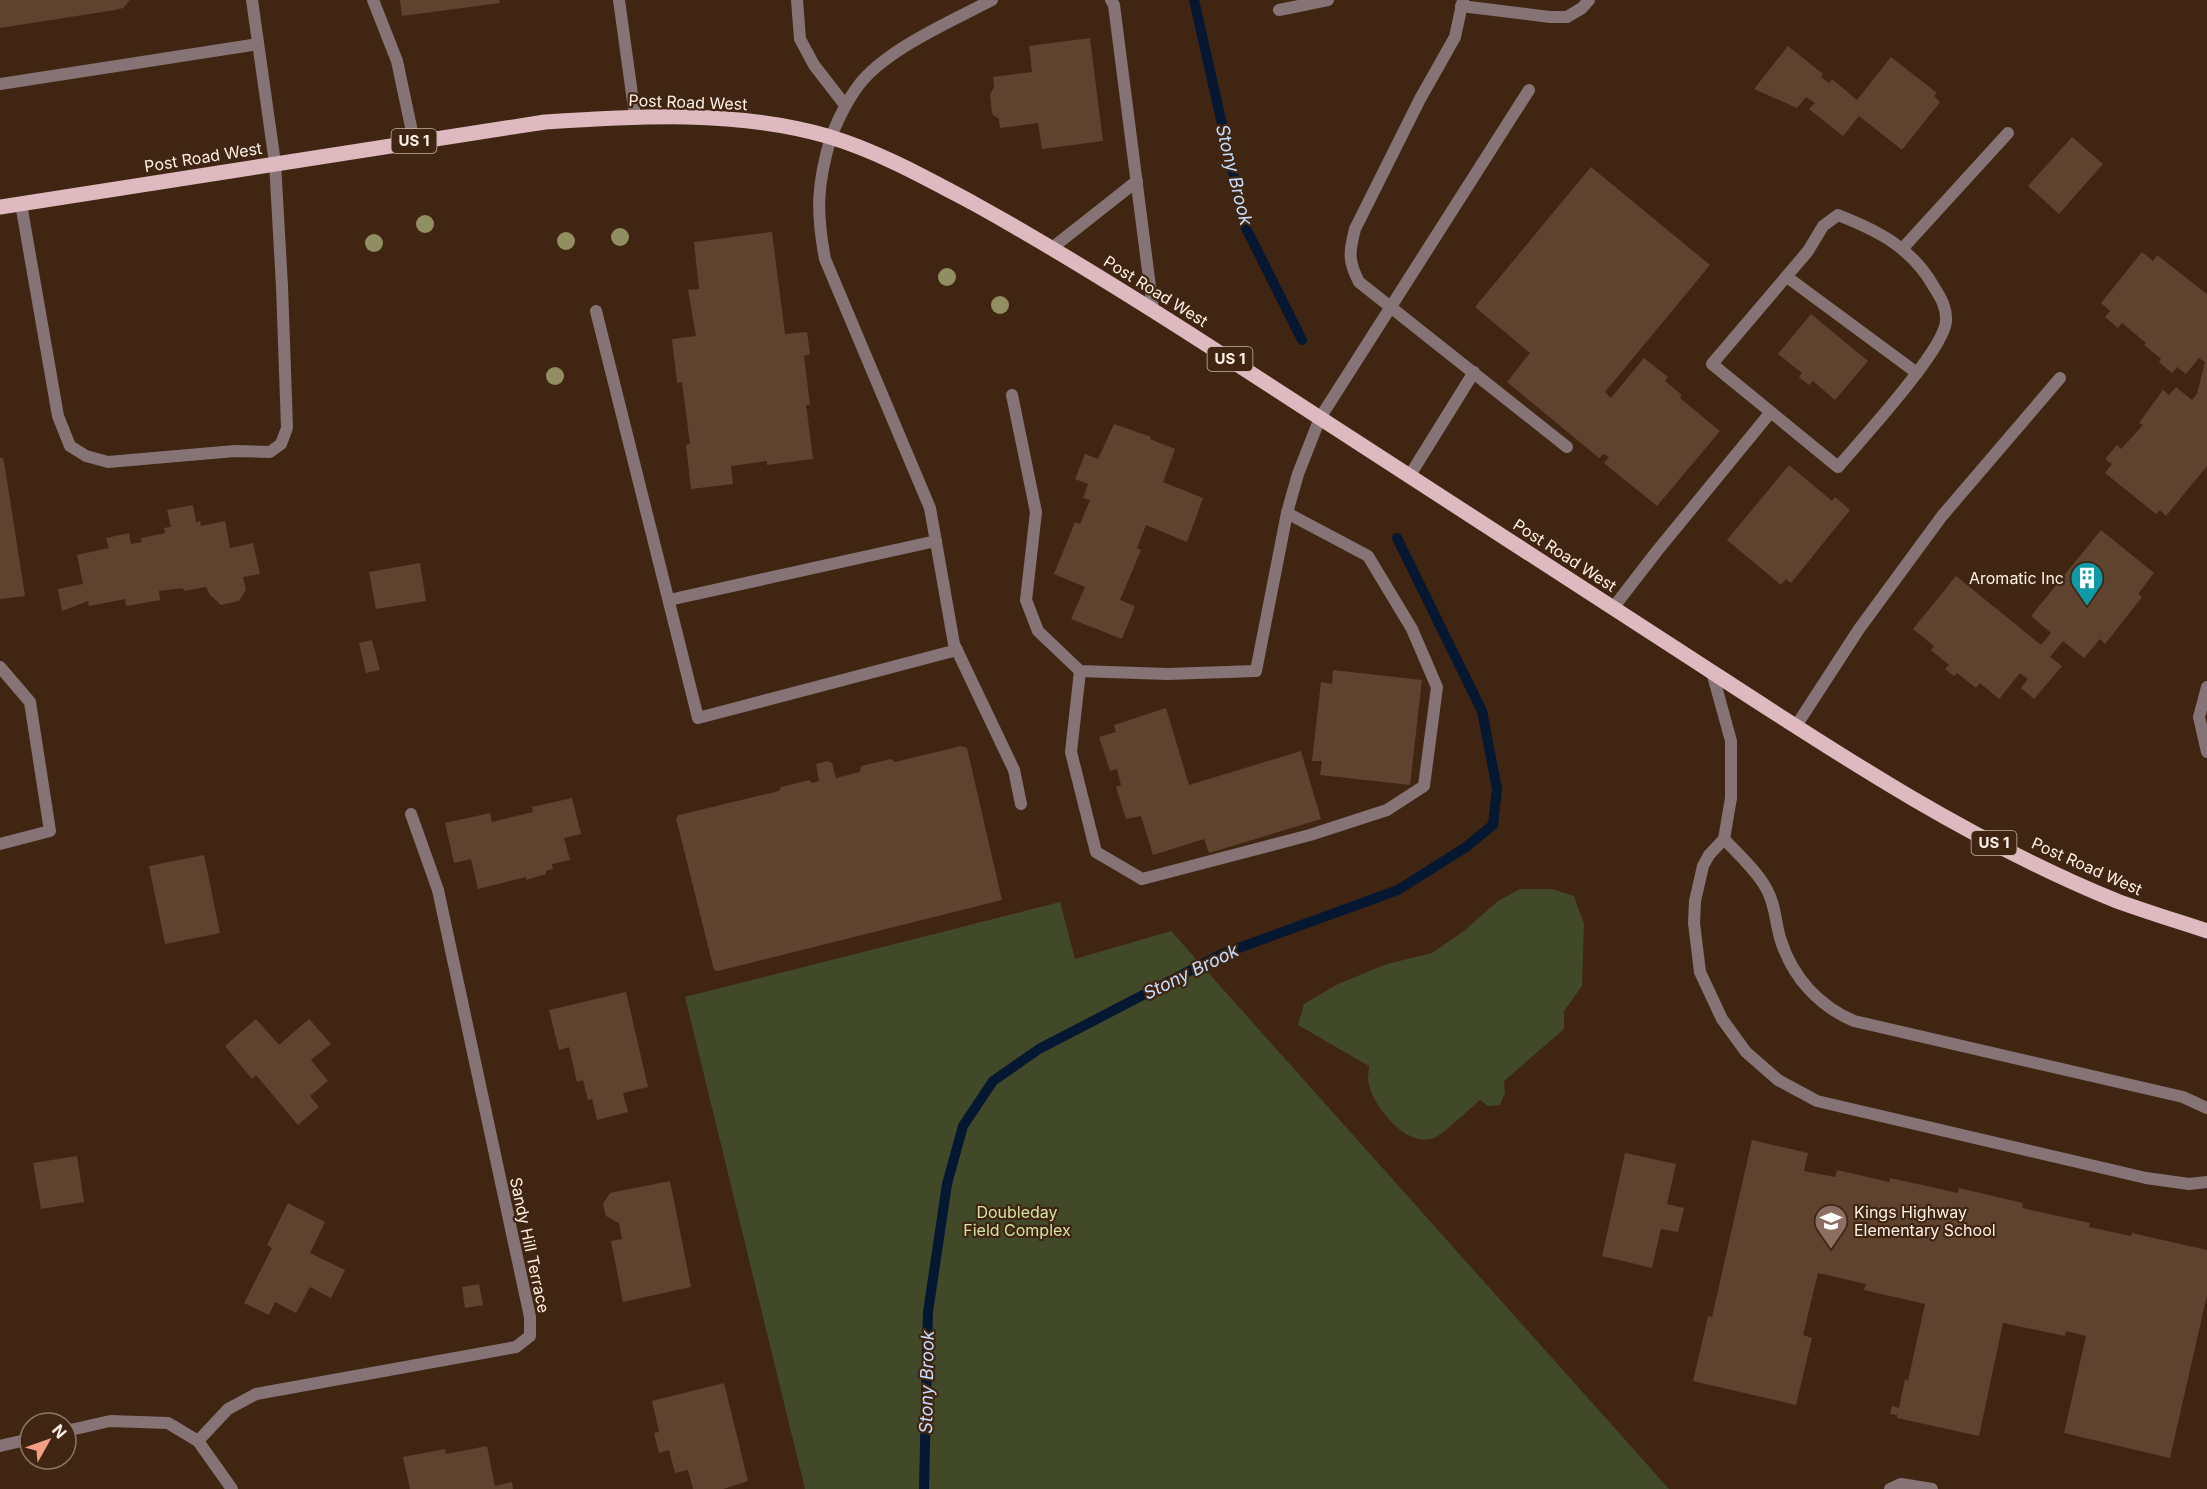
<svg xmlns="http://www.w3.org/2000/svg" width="2207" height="1489" viewBox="0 0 2207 1489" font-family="Inter,sans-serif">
  <rect width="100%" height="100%" fill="#402612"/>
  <g fill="#424929">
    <path d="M1520 889H1552L1574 896 1584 924 1582 986 1564 1011V1029L1504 1081 1505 1093 1500 1105 1488 1106 1480 1100C1469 1109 1445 1133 1434 1138 1406 1149 1371 1104 1368 1080 1368 1075 1369 1070 1369 1066L1298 1025 1304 1004 1338 984 1387 964 1432 953 1464 931 1498 901Z"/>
    <path d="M1060 902 1075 959 1171 931 1669 1489H805L685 997Z"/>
  </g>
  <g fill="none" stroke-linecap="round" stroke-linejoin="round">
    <g stroke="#051731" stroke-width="10">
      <path d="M1194 0 1245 226 1302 340"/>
      <path d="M924 1489 928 1312 947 1184 963 1126 993 1081 1039 1049 1222 954 1398 890 1466 847 1493 825 1497 789 1482 711 1397 538"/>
    </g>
  </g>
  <g fill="#5f432f">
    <path d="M0 0H130L123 8 115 10 0 28Z"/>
    <path d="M400 0H499L500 3 402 16Z"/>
    <path d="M1090 38 1103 141 1042 149 1038 123 1000 128 999 119 992 114 990 94 994 87 993 77 1032 72 1029 46Z"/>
    <path d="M1788 46 1823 74 1821 77 1829 83 1832 79 1857 100 1891 57 1937 93 1934 96 1940 102 1902 150 1859 116 1843 136 1809 109 1815 103 1806 97 1797 108 1754 89Z"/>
    <path d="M2072 137 2103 164 2059 214 2028 186Z"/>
    <path d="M1591 167 1710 265 1605 392 1611 398 1644 358 1668 377 1665 381 1682 395 1680 398 1720 431 1657 506 1604 463 1609 457 1604 454 1599 458 1507 382 1530 353 1475 307Z"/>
    <path d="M772 232 785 334 807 332 810 354 804 356 810 405H806L807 412 813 459 767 465V461L731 466 733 484 691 489 686 445 690 444 682 382 677 383 672 339 696 336 688 290 699 289 694 242Z"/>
    <path d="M2142 252 2153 261 2157 255 2207 294V466L2166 516 2160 510 2156 514 2105 473 2112 464 2105 459 2117 445 2121 449 2133 436 2143 425 2139 423 2163 390 2169 395 2176 387 2192 400 2197 394 2205 362 2199 358 2186 374 2177 367 2172 373 2159 362 2161 359 2144 345 2146 343 2122 323 2118 328 2105 317 2110 311 2101 303Z"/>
    <path d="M1811 314 1868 361 1835 400 1813 381 1809 385 1799 377 1802 373 1778 354Z"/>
    <path d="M1114 424 1151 437 1150 439 1175 449 1163 482 1203 498 1187 542 1146 525 1137 548 1141 550 1120 600 1135 606 1122 639 1071 619 1085 587 1054 574 1075 522 1080 524 1090 500 1083 498 1088 484 1075 479 1085 454 1098 459Z"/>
    <path d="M0 458H3L5 468 25 596 0 599Z"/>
    <path d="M1789 465 1832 501 1835 497 1850 510 1791 583 1786 579 1781 585 1727 540Z"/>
    <path d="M193 505 196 522 200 521 201 526 225 521 230 548 253 543 260 574 243 577 246 590 239 601 221 605 210 595 206 587 184 591 183 588 159 591 160 600 126 606 125 599 89 606 88 601 62 611 58 589 83 584 77 555 109 548 106 538 129 533 131 544 142 542 141 538 165 533 164 528 171 527 167 510Z"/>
    <path d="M2101 530 2154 573 2138 594 2142 597 2105 644 2100 639 2084 658 2063 641 2050 657 2062 666 2034 699 2021 688 2028 679 2020 673 1999 699 1980 683 1976 688 1957 673 1954 676 1945 669 1949 665 1931 650 1934 646 1913 629 1956 576 2041 645 2051 633 2031 616Z"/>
    <path d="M420 563 426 601 376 609 369 572Z"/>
    <path d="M372 640 380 670 366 673 359 643Z"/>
    <path d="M1333 670 1422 680 1410 785 1320 775 1322 761H1312L1321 682 1332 684Z"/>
    <path d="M1166 708 1189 785 1301 751 1321 819 1209 853 1204 839 1153 855 1141 816 1126 819 1116 787 1121 785 1117 769 1110 771 1099 737 1116 732 1114 725Z"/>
    <path d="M961 746 967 748 1002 900 718 971 714 970 676 818 679 815 779 791 781 787 810 780 812 783 819 781 816 764 827 761 832 763 836 778 860 772 861 766 891 759 895 762Z"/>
    <path d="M572 798 581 834 564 838 570 860 552 864 553 869 546 871V874L526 880V877L478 889 471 859 454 863 445 823 490 813 492 822 533 812 532 807Z"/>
    <path d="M204 855 220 933 165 944 149 866Z"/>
    <path d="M626 992 648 1087 623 1093 628 1112 597 1120 592 1099 588 1100 583 1080 577 1082 569 1047 559 1050 549 1010Z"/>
    <path d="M256 1019 279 1045 309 1019 331 1044 311 1060 328 1081 310 1096 319 1107 298 1125 256 1075 252 1079 225 1046Z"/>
    <path d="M1752 1140 1808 1153 1804 1171 1835 1177 1837 1170 1889 1182 1890 1178 1958 1193 1959 1188 2023 1203 2022 1208 2090 1223 2089 1227 2131 1236 2132 1233 2207 1250V1295L2170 1458 2064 1433 2086 1336 2066 1331 2065 1336 2003 1323 1979 1436 1897 1418V1415L1890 1414 1892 1406 1899 1408 1905 1379 1908 1381 1925 1304 1864 1290 1866 1284 1818 1273 1803 1335 1812 1338 1796 1405 1693 1381 1708 1316 1712 1317Z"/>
    <path d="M1625 1153 1676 1164 1667 1204 1684 1208 1678 1232 1661 1229 1652 1268 1602 1256Z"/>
    <path d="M77 1156 84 1202 41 1209 33 1163Z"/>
    <path d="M670 1181 691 1287 623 1302 611 1241 622 1239 619 1223 606 1216 603 1204 610 1193Z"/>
    <path d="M288 1203 325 1222 310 1253 345 1270 331 1298 310 1287 296 1313 275 1302 269 1315 244 1303 272 1248 267 1245Z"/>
    <path d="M479 1284 483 1305 465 1308 462 1287Z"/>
    <path d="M724 1383 748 1481 723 1489H693L688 1470 675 1473 669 1450 659 1453 654 1433 659 1432 652 1401Z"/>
    <path d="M487 1446 495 1486 512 1482 513 1489H410L403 1457 445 1449 446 1454Z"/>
  </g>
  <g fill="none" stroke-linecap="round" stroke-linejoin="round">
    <g stroke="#857376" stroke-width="12">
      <path d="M373 0 397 61 414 141"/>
      <path d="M619 0 635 116"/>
      <path d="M797 0 800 39 814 65 845 105"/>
      <path d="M1111 0 1114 5 1153 310"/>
      <path d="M1463 0 1455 37 1420 99 1355 229C1349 252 1348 261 1359 282L1567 447"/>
      <path d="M1461 6 1550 17H1567L1582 8 1589 0"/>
      <path d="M1279 10 1328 0"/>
      <path d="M0 84 258 44"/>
      <path d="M831 137C817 183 816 212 825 259L930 508 954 644 1014 770 1021 804"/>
      <path d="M21 204 58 416 70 446 86 456 108 462 235 451 270 452 281 444 287 428 282 286 275 163 252 0"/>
      <path d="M1838 215C1879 231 1912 248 1934 287 1941 298 1947 308 1946 321 1945 349 1860 441 1838 467L1712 364 1808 251 1823 226Z"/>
      <path d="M1052 248 1137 181"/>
      <path d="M1903 248 2008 133"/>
      <path d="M1787 277 1917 373"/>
      <path d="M596 311 698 718 957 650"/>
      <path d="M1012 395 1036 512 1026 600 1038 631 1080 671 1167 674 1256 671 1287 513 1298 474 1320 418 1529 90"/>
      <path d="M1410 475 1474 372"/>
      <path d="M669 600 936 541"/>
      <path d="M1613 608 1657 551 1770 413"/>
      <path d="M0 667 30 702 50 831 0 844"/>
      <path d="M1080 671 1071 752 1096 852 1142 879 1310 835 1387 810 1424 786 1437 687 1412 629 1368 556 1287 513"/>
      <path d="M1712 672 1731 741V798L1724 839 1709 855 1703 866 1695 901 1694 923 1700 972 1722 1019 1746 1052 1778 1080 1817 1101 2146 1178 2189 1184 2207 1182"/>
      <path d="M2207 687 2199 717 2207 752"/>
      <path d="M1796 726 1859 629 1942 516 2060 378"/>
      <path d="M1724 839C1738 854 1756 870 1766 888 1776 905 1775 923 1781 941 1793 978 1819 1006 1854 1021L2183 1097 2207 1108"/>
      <path d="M1890 1489 1901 1484 1932 1489"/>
    </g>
    <g stroke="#857376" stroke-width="12">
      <path d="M831 137C839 117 848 98 862 81 890 48 953 20 992 0"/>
      <path d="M66 1431 110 1421 168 1423 198 1441 232 1489"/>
      <path d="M198 1441 228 1409 256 1394 516 1347 530 1336V1317L438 890 411 814"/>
      <path d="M0 1446 30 1439"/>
    </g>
    <path stroke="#deb9bf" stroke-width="15" d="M0 207 545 122C639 116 736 110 827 136 878 151 926 178 973 203 1056 249 1136 299 1215 350 1369 449 1522 549 1675 648 1817 740 1959 837 2117 901 2147 912 2177 921 2207 931"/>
  </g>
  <g fill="#918e61">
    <circle cx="425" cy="224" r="9"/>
    <circle cx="620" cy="237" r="9"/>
    <circle cx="566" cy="241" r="9"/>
    <circle cx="374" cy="243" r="9"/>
    <circle cx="947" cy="277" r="9"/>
    <circle cx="1000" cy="305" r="9"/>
    <circle cx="555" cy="376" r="9"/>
  </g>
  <defs>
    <g id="building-pin" transform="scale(1.725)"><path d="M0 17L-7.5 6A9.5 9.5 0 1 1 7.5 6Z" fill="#0f9aa8" stroke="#402612"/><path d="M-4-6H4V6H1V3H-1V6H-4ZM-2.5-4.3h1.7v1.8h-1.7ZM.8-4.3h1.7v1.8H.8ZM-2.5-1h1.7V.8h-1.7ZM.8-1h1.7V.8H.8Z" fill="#fff"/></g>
    <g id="school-pin" transform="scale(1.725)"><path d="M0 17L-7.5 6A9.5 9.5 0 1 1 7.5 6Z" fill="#8d6e63" stroke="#402612"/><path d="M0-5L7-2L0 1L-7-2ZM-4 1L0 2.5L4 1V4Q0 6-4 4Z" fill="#fff"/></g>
  </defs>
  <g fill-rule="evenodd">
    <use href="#building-pin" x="2087" y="578"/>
    <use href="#school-pin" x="1831" y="1221"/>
  </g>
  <g text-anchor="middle" stroke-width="4.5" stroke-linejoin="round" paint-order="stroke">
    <g fill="#402612" stroke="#c6b4a7" stroke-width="1.5">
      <rect x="391.5" y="129" width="45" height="24" rx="4.5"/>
      <rect x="1207.5" y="347" width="45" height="24" rx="4.5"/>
      <rect x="1971.5" y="831" width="45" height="24" rx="4.5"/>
    </g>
    <g font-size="15" font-weight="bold" fill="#fff1e7">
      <text x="414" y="146">US 1</text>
      <text x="1230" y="364">US 1</text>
      <text x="1994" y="848">US 1</text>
    </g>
    <g font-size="16" fill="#fff1e7" stroke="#402612">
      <text transform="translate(688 102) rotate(2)" y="6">Post Road West</text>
      <text transform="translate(203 157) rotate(-9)" y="6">Post Road West</text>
      <text transform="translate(1156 291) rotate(32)" y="6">Post Road West</text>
      <text transform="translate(1565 555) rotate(33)" y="6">Post Road West</text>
      <text transform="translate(2087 866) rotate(24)" y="6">Post Road West</text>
      <text transform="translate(530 1245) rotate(78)" y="6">Sandy Hill Terrace</text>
    </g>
    <g font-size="16" fill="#fff1e7" stroke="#402612" text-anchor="end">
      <text x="2064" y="584">Aromatic Inc</text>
      <text x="1854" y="1218" text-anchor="start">Kings Highway<tspan x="1854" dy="18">Elementary School</tspan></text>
    </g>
    <g font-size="16" fill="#d3e3a2" stroke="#402612">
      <text x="1017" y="1218">Doubleday<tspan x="1017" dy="18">Field Complex</tspan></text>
    </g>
    <g font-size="18" font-style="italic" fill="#c6deff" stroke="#402612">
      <text transform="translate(1234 175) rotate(76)" y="6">Stony Brook</text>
      <text transform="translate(1191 972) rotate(-26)" y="6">Stony Brook</text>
      <text transform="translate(927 1382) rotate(-89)" y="6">Stony Brook</text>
    </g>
  </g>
  <g transform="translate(48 1441) rotate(50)"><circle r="28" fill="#402612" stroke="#8c7767" stroke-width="1.5"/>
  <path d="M0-4.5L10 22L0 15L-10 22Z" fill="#f49e86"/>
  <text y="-9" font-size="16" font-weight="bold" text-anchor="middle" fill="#fff1e7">N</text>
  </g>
</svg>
